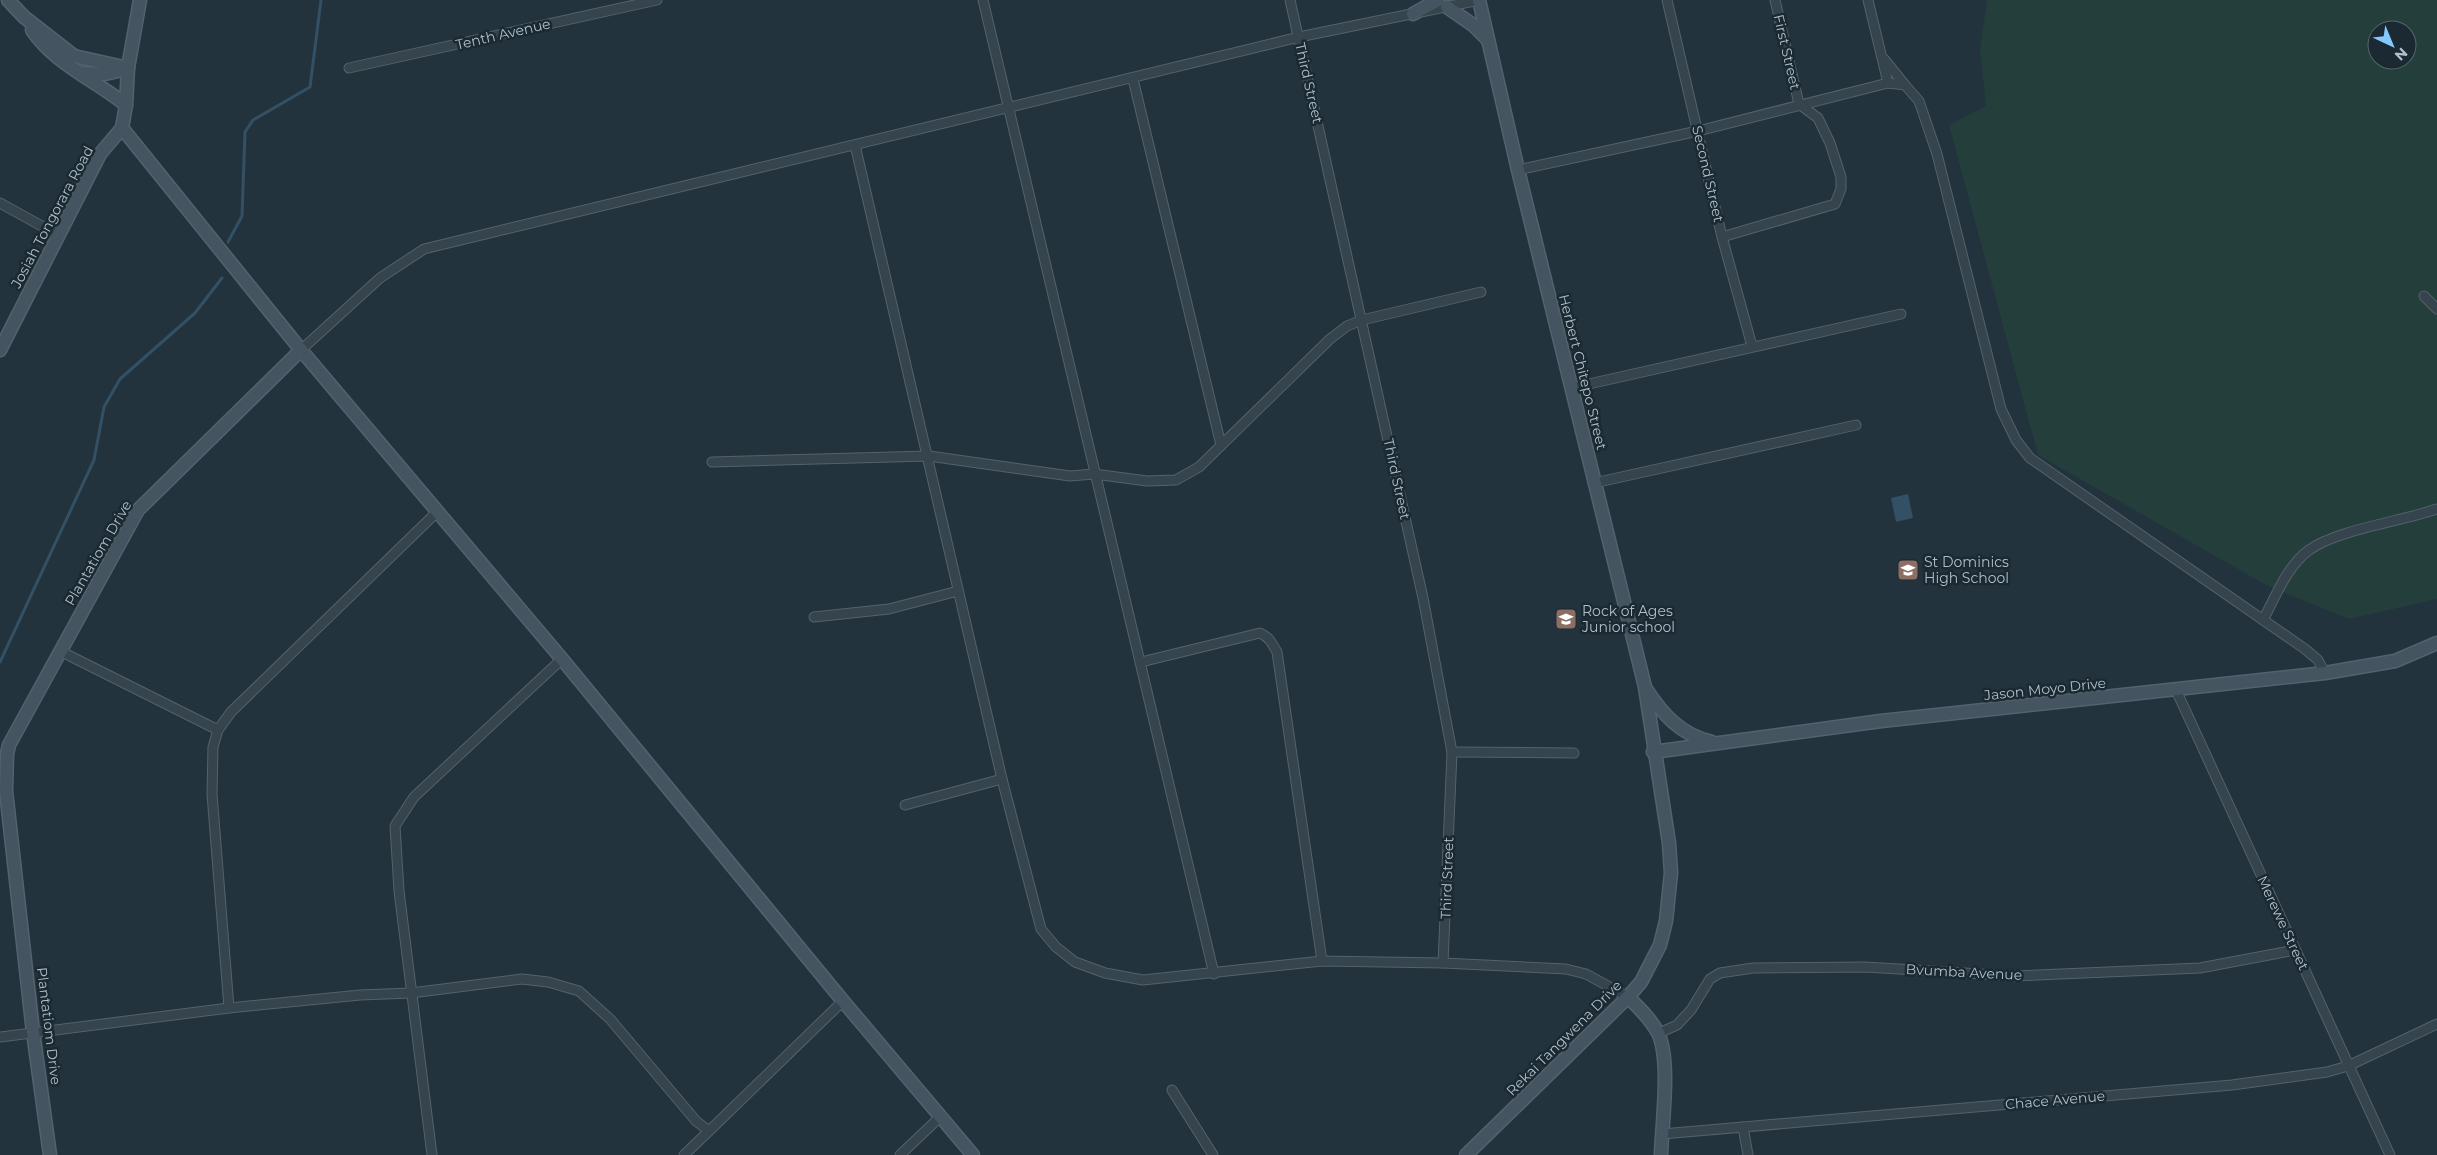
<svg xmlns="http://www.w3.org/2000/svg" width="2437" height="1155" viewBox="0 0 2437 1155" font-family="Montserrat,sans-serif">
  <rect width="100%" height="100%" fill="#22333d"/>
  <path fill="#243e3c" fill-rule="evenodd" d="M1987 0H2437V599L2349 619 2266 585 2038 455 1949 125 1986 106 1980 50ZM2377 30H2407V60H2377Z"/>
  <path fill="#335064" d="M1908 494 1913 518 1896 522 1891 498Z"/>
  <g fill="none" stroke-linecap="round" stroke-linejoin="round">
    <g stroke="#335064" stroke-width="3">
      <path d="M228 242 242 216 245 132 253 120 310 87 321 0"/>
      <path d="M0 662 94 460 104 407 120 379 195 313 222 278"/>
    </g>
    <g stroke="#54626b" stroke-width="11">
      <g id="street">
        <path d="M983 0 1214 974"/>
        <path d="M1290 0 1423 598 1452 752 1443 963"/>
        <path d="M1667 0 1722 237 1752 346"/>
        <path d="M1868 0 1888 83"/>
        <path d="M1884 59 1905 85"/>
        <path d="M349 68 657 0"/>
        <path d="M1133 79 1221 445"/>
        <path d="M855 145 1002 779 1041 929 1056 947 1075 962 1105 973 1143 980 1322 961 1443 963 1566 969 1586 974 1628 997"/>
        <path d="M1518 170 1698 131 1888 83 1905 85 1919 101 1937 154 2001 409 2016 440 2030 458 2305 649 2318 660 2325 673"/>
        <path d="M0 203 58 235"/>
        <path d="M1722 237 1835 204 1841 189V177L1830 143 1818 118 1799 104 1775 0"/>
        <path d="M2424 296 2437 309"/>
        <path d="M301 350 380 278 424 249 1299 37 1479 0"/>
        <path d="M1571 388 1901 314"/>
        <path d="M712 462 929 456 1070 476 1094 474 1147 481 1176 480 1199 467 1330 339 1347 326 1362 320 1481 292"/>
        <path d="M1594 483 1856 425"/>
        <path d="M814 617 889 609 958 591"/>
        <path d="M2263 620C2276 596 2287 566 2309 550 2336 530 2403 521 2437 509"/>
        <path d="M60 651 218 730"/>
        <path d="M1141 662 1260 633C1269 637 1272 643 1277 652L1322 961"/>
        <path d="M2176 690 2390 1155"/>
        <path d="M1452 752 1574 753"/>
        <path d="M905 805 1002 779"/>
        <path d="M229 1008 212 794 213 747 218 730 231 712 437 512"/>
        <path d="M1659 1033 1677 1025 1691 1010 1710 979 1720 973 1753 968 1865 967 2014 976 2200 968 2295 950"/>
        <path d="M0 1037 229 1008 360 995 411 993 522 979 548 982 579 991 610 1019 696 1121 709 1131 843 1001"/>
        <path d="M1172 1090 1213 1155"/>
        <path d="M1743 1127 1748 1155"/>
        <path d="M1662 1134 2232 1085 2327 1072 2348 1066 2437 1024"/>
        <path d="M432 1155 399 891 395 826 414 797 562 659"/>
        <path d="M684 1155 709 1131"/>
        <path d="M900 1155 941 1116"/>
      </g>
    </g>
    <g stroke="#54626b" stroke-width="15">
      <g id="secondary">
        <path d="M8 0 24 17 74 56 128 68"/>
        <path d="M140 0 128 68 126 105 122 128 301 350 562 659 843 1001 973 1155"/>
        <path d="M1447 7 1473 25 1488 40"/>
        <path d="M1413 14 1438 0"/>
        <path d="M32 30C55 64 95 80 126 105"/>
        <path d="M82 73 105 74 126 69"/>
        <path d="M0 350 100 154 122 128"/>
        <path d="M1646 689C1663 715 1681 735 1712 742"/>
        <path d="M1653 752 1881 721 2325 673 2395 661 2437 643"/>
        <path d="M1628 997C1639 1008 1651 1019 1658 1033 1671 1060 1662 1123 1661 1155"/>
        <path d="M50 1155 33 1032 6 791 7 754 9 745 138 510 301 350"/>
        <path d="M1466 1155 1628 997 1641 982 1660 945 1666 921 1671 873 1669 843 1645 687 1518 170 1479 0"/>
      </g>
    </g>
    <use href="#street" stroke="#36444d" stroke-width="9"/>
    <use href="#secondary" stroke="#445461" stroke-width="12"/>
  </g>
  <defs>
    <g id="school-square" transform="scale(1.125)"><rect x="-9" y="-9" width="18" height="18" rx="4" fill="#8d6e63" stroke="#1b2932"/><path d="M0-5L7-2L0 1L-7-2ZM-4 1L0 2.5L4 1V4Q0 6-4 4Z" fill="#fff"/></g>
  </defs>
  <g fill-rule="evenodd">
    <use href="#school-square" x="1908" y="570"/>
    <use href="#school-square" x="1566" y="619"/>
  </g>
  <g text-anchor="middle" stroke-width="5" stroke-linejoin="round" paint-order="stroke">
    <g font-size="14" fill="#b1bfc9" stroke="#1b2932">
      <text transform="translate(503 34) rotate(-13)" y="5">Tenth Avenue</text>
      <text transform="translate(1787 52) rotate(77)" y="5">First Street</text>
      <text transform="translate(1309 83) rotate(77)" y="5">Third Street</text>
      <text transform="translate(1708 174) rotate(77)" y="5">Second Street</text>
      <text transform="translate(52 217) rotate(-62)" y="5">Josiah Tongorara Road</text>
      <text transform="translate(1583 372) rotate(76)" y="5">Herbert Chitepo Street</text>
      <text transform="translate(1397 479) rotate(78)" y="5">Third Street</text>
      <text transform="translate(98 553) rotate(-60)" y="5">Plantatiom Drive</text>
      <text transform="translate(2045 689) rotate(-6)" y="5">Jason Moyo Drive</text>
      <text transform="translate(1447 878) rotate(-88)" y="5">Third Street</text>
      <text transform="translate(2283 923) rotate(65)" y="5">Merewe Street</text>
      <text transform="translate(1964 972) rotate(3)" y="5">Bvumba Avenue</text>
      <text transform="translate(49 1026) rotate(83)" y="5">Plantatiom Drive</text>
      <text transform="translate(1564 1038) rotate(-45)" y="5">Rekai Tangwena Drive</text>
      <text transform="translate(2055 1100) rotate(-5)" y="5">Chace Avenue</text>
    </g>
    <g font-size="14" fill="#b1bfc9" stroke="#1b2932" text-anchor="start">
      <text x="1924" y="567">St Dominics<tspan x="1924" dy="16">High School</tspan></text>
      <text x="1582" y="616">Rock of Ages<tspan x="1582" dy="16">Junior school</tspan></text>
    </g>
  </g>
  <g transform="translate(2392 45) rotate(136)"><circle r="24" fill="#1b2932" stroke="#57656e"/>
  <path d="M0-4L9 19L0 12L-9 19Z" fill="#83c9fd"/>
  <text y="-8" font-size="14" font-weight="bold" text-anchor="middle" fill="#b1bfc9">N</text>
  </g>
</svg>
